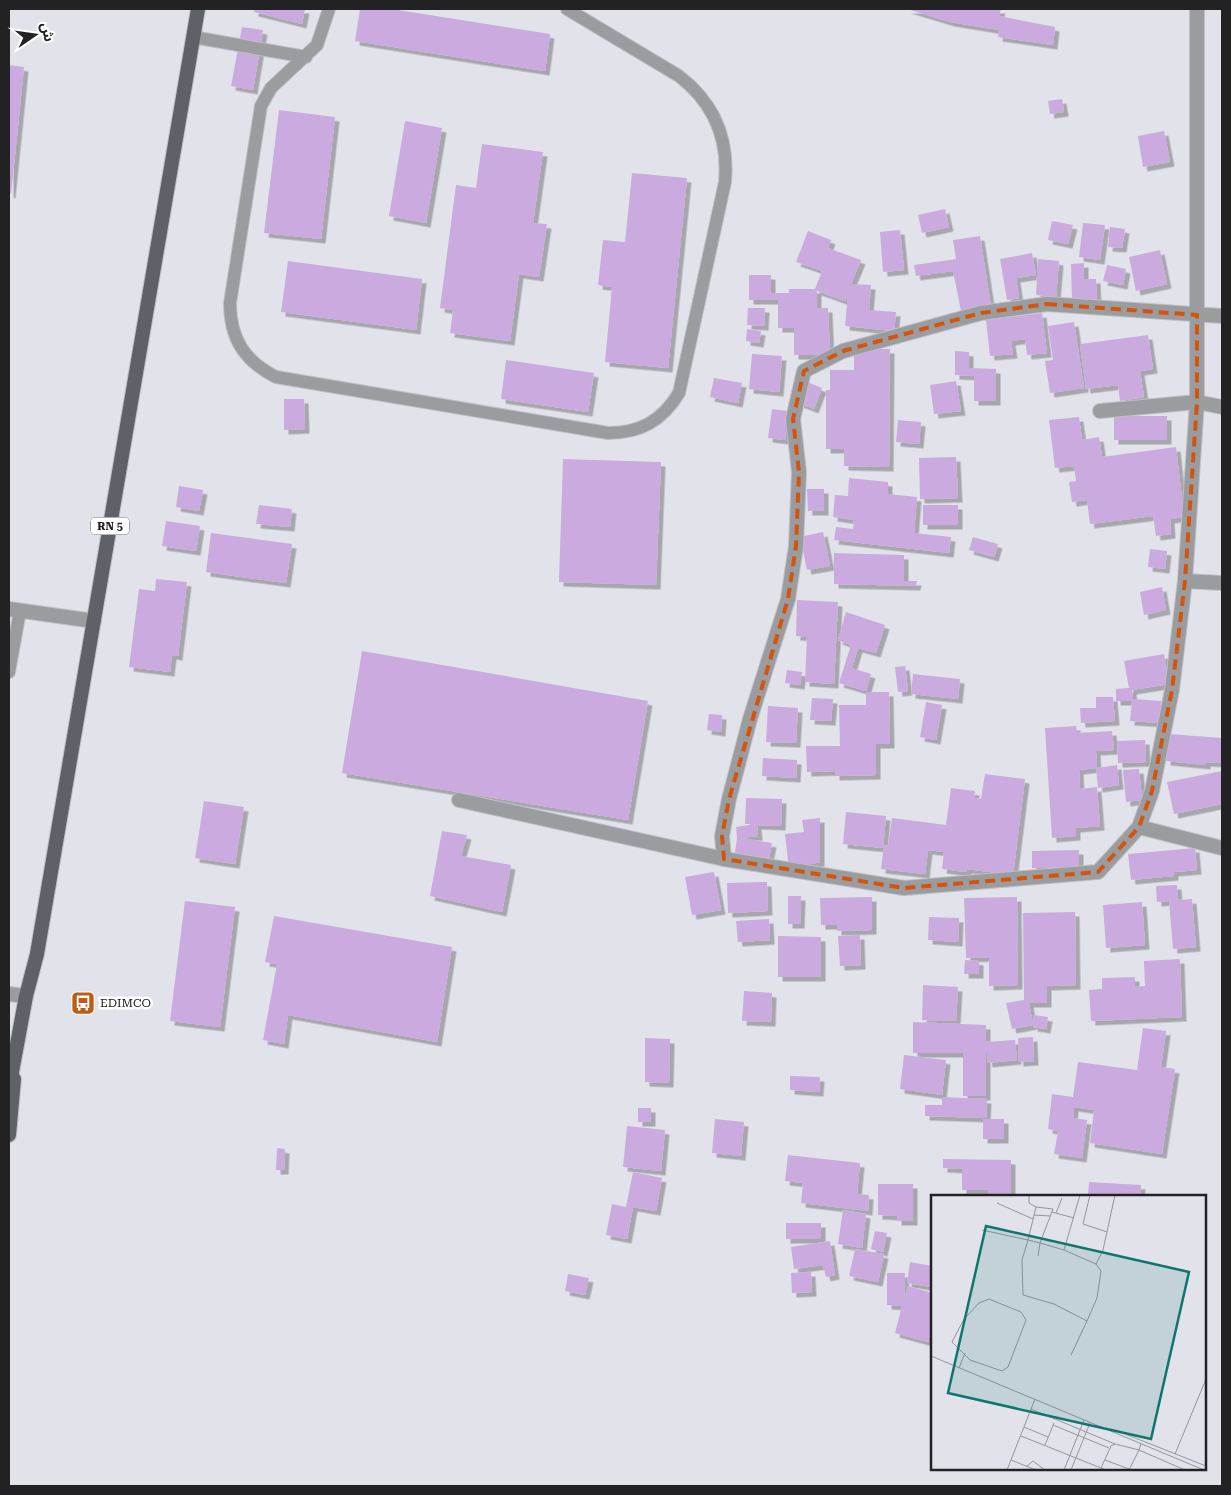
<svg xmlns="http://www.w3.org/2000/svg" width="1231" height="1495" viewBox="0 0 1231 1495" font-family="'Roboto Serif','Noto Sans Arabic',serif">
  <defs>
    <filter id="shadow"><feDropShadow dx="4.5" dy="4.5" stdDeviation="0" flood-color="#0004"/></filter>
  </defs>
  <rect width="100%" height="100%" fill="#e2e2eb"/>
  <g fill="#cbabdf" filter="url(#shadow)">
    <path d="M254 9H305L302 24 254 12Z"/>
    <path d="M360 9H392L550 34 545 71 355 41Z"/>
    <path d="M907 9H1001L999 16 1055 27 1053 45 998 37 999 30 950 22Z"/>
    <path d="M242 27 263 30 253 90 231 86Z"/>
    <path d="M9 65 24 67 11 194 9 193Z"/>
    <path d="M1062 99 1064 112 1050 114 1048 101Z"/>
    <path d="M279 110 335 117 321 239 264 233Z"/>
    <path d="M405 121 442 128 426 223 389 216Z"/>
    <path d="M1164 131 1170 162 1143 167 1138 136Z"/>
    <path d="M482 144 543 152 533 223 547 224 539 277 519 274 510 341 450 333 453 310 440 308 456 185 476 188Z"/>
    <path d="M632 173 687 178 668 368 605 362 612 287 598 285 603 240 625 242Z"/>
    <path d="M945 209 949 227 922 233 918 215Z"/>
    <path d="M1052 221 1073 225 1068 244 1048 240Z"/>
    <path d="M1083 223 1105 225 1100 260 1079 257Z"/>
    <path d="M1110 227 1125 229 1122 248 1108 247Z"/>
    <path d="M900 230 904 270 883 272 880 232Z"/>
    <path d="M808 231 831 240 828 248 861 260 851 284 871 285 869 310 896 312 894 331 845 326 848 293 845 301 817 291V308H828L830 355H794V328H778V300H749V275H771V293H789V289H815L822 271 796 262Z"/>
    <path d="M980 236 991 307 961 311 953 271 916 276 914 265 956 259 953 240Z"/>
    <path d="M1160 250 1167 284 1136 291 1129 257Z"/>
    <path d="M1032 253 1036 275 1016 278 1019 298 1007 300 1000 259Z"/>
    <path d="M1038 259 1059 261 1056 297 1036 295Z"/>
    <path d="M288 261 422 279 416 330 281 312Z"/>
    <path d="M1084 263V279H1096L1097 301 1072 302 1071 264Z"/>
    <path d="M1107 265 1126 269 1123 285 1103 281Z"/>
    <path d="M748 308H765L764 326 747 325Z"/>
    <path d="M1042 313 1047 353 1027 355 1025 339 1011 341 1013 354 990 356 986 320Z"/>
    <path d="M1074 322 1084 388 1050 393 1045 361 1053 360 1048 326Z"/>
    <path d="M747 329 761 331 759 343 746 341Z"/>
    <path d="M1148 335 1153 369 1140 371 1144 397 1120 401 1118 385 1086 389 1080 344Z"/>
    <path d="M854 349H890L889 467 844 466V447V449H826V390H830V370H854Z"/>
    <path d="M955 351 969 352V368L996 369V401H974V376L955 375Z"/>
    <path d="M752 354 782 356 779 392 749 389Z"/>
    <path d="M506 360 594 373 588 412 501 399Z"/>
    <path d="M714 378 742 383 738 403 710 397Z"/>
    <path d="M956 381 961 411 934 414 930 385Z"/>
    <path d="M807 382 822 388 814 409 799 403Z"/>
    <path d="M284 399H304L305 429 284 430Z"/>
    <path d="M772 409 788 411 785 440 768 438Z"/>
    <rect x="1114" y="416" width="53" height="24"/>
    <path d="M1079 417 1082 440 1099 437 1102 457 1176 447 1184 517 1170 519 1171 534 1156 536 1153 516 1090 524 1087 500 1072 502 1069 482 1076 481 1074 466 1055 468 1049 420Z"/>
    <path d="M898 420 921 422 919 444 896 442Z"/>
    <path d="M956 457 958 498 920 499 919 458Z"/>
    <path d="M563 459 661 462 656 585 559 582Z"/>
    <path d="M849 478 888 482V494L917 497 914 533 951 537 949 553 834 540 836 527 853 529 854 520 833 517 835 495 848 496Z"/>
    <path d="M179 486 203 490 199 511 176 507Z"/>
    <path d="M807 489H824V511H808Z"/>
    <path d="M259 505 292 509 290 527 256 524Z"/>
    <rect x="923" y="505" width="35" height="20"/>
    <path d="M166 521 200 526 196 551 162 546Z"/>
    <path d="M823 532 830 566 807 570 800 537Z"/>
    <path d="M211 533 292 544 286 583 206 572Z"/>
    <path d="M973 537 998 544 994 557 969 550Z"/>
    <path d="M1150 549 1167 551 1165 569 1148 567Z"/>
    <path d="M834 553 904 555V581H917L916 586 834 584Z"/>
    <path d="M156 579 187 582 178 656 172 655 170 672 129 667 139 589 155 591Z"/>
    <path d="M1162 587 1166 610 1144 615 1140 592Z"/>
    <path d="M797 600 838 602 834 684 805 682 807 637 796 636Z"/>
    <path d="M846 612 885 625 876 653 858 648 852 668 871 674 866 691 839 683 851 645 838 640Z"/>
    <path d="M362 651 648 701 628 820 342 773Z"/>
    <path d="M1164 654 1169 684 1132 690 1133 699 1161 701 1160 723 1130 721 1132 701H1116V689L1129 688 1124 661Z"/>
    <path d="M905 666 908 691 898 692 895 667Z"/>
    <path d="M787 670 802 672 800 685 785 683Z"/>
    <path d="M913 674 960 679 958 699 911 694Z"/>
    <path d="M866 692H889L890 744H876V775L835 776V771L807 772 806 746H840L839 705H866Z"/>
    <path d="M1096 697H1113L1115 721 1081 723 1080 708H1096Z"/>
    <path d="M812 698 833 699 831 721 810 720Z"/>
    <path d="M926 702 942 705 936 740 920 737Z"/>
    <path d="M768 706 798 708 796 743 766 742Z"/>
    <path d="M709 714 722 715 721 732 707 730Z"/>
    <path d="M1076 726 1077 733 1112 731 1114 750 1096 751 1097 768 1117 765 1119 785 1098 788 1096 768 1079 770 1080 789 1097 787 1100 826 1076 828V836L1052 838 1045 728Z"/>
    <path d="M1169 734 1222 738V763L1206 762V765L1166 761Z"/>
    <path d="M1145 740 1146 762 1118 763 1117 741Z"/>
    <path d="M763 758 797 760 796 778 762 776Z"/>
    <path d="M1139 769 1142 800 1126 802 1123 770Z"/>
    <path d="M1222 771V804L1174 814 1167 782Z"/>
    <path d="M985 774 1025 779 1013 875 967 869V872L942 869 944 852 928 850 925 874 881 869 884 845 888 846 892 818 946 825 951 788 975 791 974 798 981 799Z"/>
    <path d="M746 798 782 799 781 826 757 825 758 836 741 838 772 843 769 858 735 853 737 838 736 827 755 824H745Z"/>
    <path d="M204 801 244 807 235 864 195 858Z"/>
    <path d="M846 812 886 816 883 848 843 844Z"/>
    <path d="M820 818V862L789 869 785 834 804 832 802 820Z"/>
    <path d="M442 831 467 835 461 856 511 865 502 912 430 896Z"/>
    <path d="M1195 848 1197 870 1174 872V876L1131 880 1128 854Z"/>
    <path d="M1079 850V867L1032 868V851Z"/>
    <path d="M714 872 721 910 692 915 685 877Z"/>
    <path d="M767 882 768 911 728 913 727 883Z"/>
    <path d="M1177 885 1178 900 1192 899 1196 947 1173 949 1169 901 1157 902 1156 886Z"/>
    <path d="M788 896H801L800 924H788Z"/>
    <path d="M872 897V930L837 931V925H821L820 898Z"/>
    <path d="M1017 897 1018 985 989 986V957L966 958 964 898Z"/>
    <path d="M185 901 235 907 220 1027 170 1021Z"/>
    <path d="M1142 902 1145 945 1106 948 1103 905Z"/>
    <path d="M1075 912 1076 985 1047 986V1003H1029L1033 1025 1034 1015 1048 1017 1046 1029 1033 1027V1025L1012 1029 1006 1003 1024 1000 1023 913Z"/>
    <path d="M274 916 452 947 437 1042 288 1015 284 1044 263 1040 277 964 265 962Z"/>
    <path d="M929 917 959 918 958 942 928 940Z"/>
    <path d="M769 919 770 940 738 942 736 921Z"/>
    <path d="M860 935 861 965 840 966 838 936Z"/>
    <path d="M778 936 821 937V977H778Z"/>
    <path d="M1180 959 1182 1017 1091 1021 1089 990 1102 989V978L1135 977V987L1145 986 1144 961Z"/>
    <path d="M965 960 979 961V974H964Z"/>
    <path d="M923 985 958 987 956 1021 922 1020Z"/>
    <path d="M744 991 772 993 771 1022 742 1021Z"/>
    <path d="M913 1022 986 1025V1042L1015 1040 1017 1060 988 1063 986 1044V1096H963V1053H913Z"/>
    <path d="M1143 1028 1166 1031 1161 1067 1175 1069 1162 1154 1090 1143 1094 1110 1074 1107 1073 1118 1087 1120 1082 1158 1054 1154 1058 1131 1048 1129 1052 1094 1073 1097 1078 1062 1137 1070Z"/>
    <path d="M1033 1037 1034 1061 1019 1062 1018 1038Z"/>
    <path d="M645 1038 670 1039 669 1083 645 1082Z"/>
    <path d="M904 1055 946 1060 942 1095 900 1089Z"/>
    <path d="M790 1076 820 1077 819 1092 790 1090Z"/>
    <path d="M942 1097 987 1099 986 1118 925 1116V1105H942Z"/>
    <rect x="638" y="1108" width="13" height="14"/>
    <path d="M715 1119 744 1122 741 1156 712 1153Z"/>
    <rect x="983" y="1119" width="21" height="20"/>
    <path d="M627 1126 665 1130 661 1171 623 1167Z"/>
    <path d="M277 1148 285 1149 284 1170H276Z"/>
    <path d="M788 1155 860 1163 857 1194 869 1195 868 1211 801 1203 803 1183 785 1181Z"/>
    <path d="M943 1159 1011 1160V1196H988V1190H962V1169L943 1168Z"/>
    <path d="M633 1172 662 1178 656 1211 633 1207 627 1239 606 1235 612 1204 626 1207Z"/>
    <path d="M1089 1182 1141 1185 1140 1196H1088Z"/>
    <path d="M878 1184H913V1221H897V1216L878 1215Z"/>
    <path d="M843 1210 866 1214 862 1248 838 1244Z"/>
    <rect x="786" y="1223" width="35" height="16"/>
    <path d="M875 1231 887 1233 883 1252 871 1249Z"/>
    <path d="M830 1241 835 1275 826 1277 823 1265 794 1269 791 1247Z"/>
    <path d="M855 1249 884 1254 878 1282 849 1276Z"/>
    <path d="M910 1262 932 1266V1287L907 1283Z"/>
    <path d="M811 1272 812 1292 792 1293 791 1273Z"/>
    <path d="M887 1273H905L904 1299 908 1286 932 1293V1327L928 1342 895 1333 902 1306 887 1305Z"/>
    <path d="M568 1274 589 1278 585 1295 565 1291Z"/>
  </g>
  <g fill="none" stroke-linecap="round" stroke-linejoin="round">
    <g stroke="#bfbfc7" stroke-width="14">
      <g id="service">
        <path d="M329 9 317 45 271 88 261 106 230 303C230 338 244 361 276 377L608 433C640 433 662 421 679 393L725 182C729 138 714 103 679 76L567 9"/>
        <path d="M193 37 306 57"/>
        <path d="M9 672 20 611"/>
      </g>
    </g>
    <g stroke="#bfbfc7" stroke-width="16">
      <g id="minor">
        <path d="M1197 9V402L1185 581 1172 690 1152 791 1139 827 1098 872 904 888 724 859 722 836 729 799 750 719 788 599 796 546 799 472 793 419 804 371 843 351 981 313 1047 304 1222 316"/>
        <path d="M1100 411 1197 402 1222 407"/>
        <path d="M1185 581 1222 583"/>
        <path d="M9 609 94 621"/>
        <path d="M459 800 724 859"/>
        <path d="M1139 827 1222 848"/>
      </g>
    </g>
    <g stroke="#bfbfc7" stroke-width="16">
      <path id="tertiary" d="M9 994 26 996"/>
    </g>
    <g stroke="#bfbfc7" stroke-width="16">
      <g id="primary">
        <path d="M9 1088 26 996 37 954 198 9"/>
        <path d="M9 1135 14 1079"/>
      </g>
    </g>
    <use href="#service" stroke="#9a9ca0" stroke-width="12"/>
    <use href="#minor" stroke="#9a9ca0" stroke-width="14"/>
    <use href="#tertiary" stroke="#9a9ca0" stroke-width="14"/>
    <use href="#primary" stroke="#5e6168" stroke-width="14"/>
  </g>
  <path fill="none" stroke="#d4540e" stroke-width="4" stroke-dasharray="10 6" stroke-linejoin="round" d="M1047 304 1197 315V402L1185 581 1172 690 1152 791 1139 827 1098 872 904 888 724 859 722 836 729 799 788 599 796 546 799 472 793 419 804 371 843 351 981 313Z"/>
  <defs>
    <g id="bus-square" transform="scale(1.25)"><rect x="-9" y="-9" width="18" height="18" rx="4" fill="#bc5c16" stroke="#fff"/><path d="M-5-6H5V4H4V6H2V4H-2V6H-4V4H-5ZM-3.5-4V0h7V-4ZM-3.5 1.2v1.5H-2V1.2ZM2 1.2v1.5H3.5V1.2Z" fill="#fff"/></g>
  </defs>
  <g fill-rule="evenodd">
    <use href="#bus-square" x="83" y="1003"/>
  </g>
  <g text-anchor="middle" stroke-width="5" stroke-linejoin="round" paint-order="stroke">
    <rect fill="#fff" stroke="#646466" stroke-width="1" x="91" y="517.5" width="38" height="17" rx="4"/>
    <g font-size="11" font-weight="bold" fill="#222225">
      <text x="110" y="530">RN 5</text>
    </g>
    <g font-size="12" fill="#222225" stroke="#fff" text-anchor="start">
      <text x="100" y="1007">EDIMCO</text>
    </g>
  </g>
  <g transform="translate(931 1195)">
    <rect width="275" height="275" fill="#e2e2eb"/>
    <path fill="none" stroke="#95959c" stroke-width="1" d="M98 0V8L105 12M159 0 152 29 176 37M66 8 102 24M121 17 143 23M125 18 131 3M103 20 120 21M51 35 97 45 109 48 133 55 165 69 170 76 166 103 156 126 123 109 92 100 91 65 97 45 105 12 122 14 109 48 107 61M133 55 149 0M165 69 172 55 184 0M58 104 90 117 95 125 77 172 71 176 39 165 21 147 33 124 48 108ZM140 160 156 126M0 161 273 275M28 173 34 158M100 214 184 249M122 230 178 253M93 232 117 242M194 239 275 271M90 241 175 275M210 249 208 255 254 275M114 250 123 228M244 259 275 184M80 265 105 275M174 265 198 274M96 271 102 266 114 275M170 273 180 251 184 249 208 255 198 275M76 275 104 204M133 275 153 225M140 275 159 228"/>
    <path fill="#0f766e" fill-opacity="0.15" stroke="#0f766e" stroke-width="2.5" d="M55 31 258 77 220 244 17 198Z"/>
    <rect width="275" height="275" fill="none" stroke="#222225" stroke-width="2.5"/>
  </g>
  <rect width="1231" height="1495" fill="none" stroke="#222225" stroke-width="20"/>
  <g transform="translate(35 35) rotate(77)" stroke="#ffffff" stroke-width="4" paint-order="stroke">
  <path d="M0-4L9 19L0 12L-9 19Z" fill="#222225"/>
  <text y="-8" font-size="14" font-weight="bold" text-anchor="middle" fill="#222225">ش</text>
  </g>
</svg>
